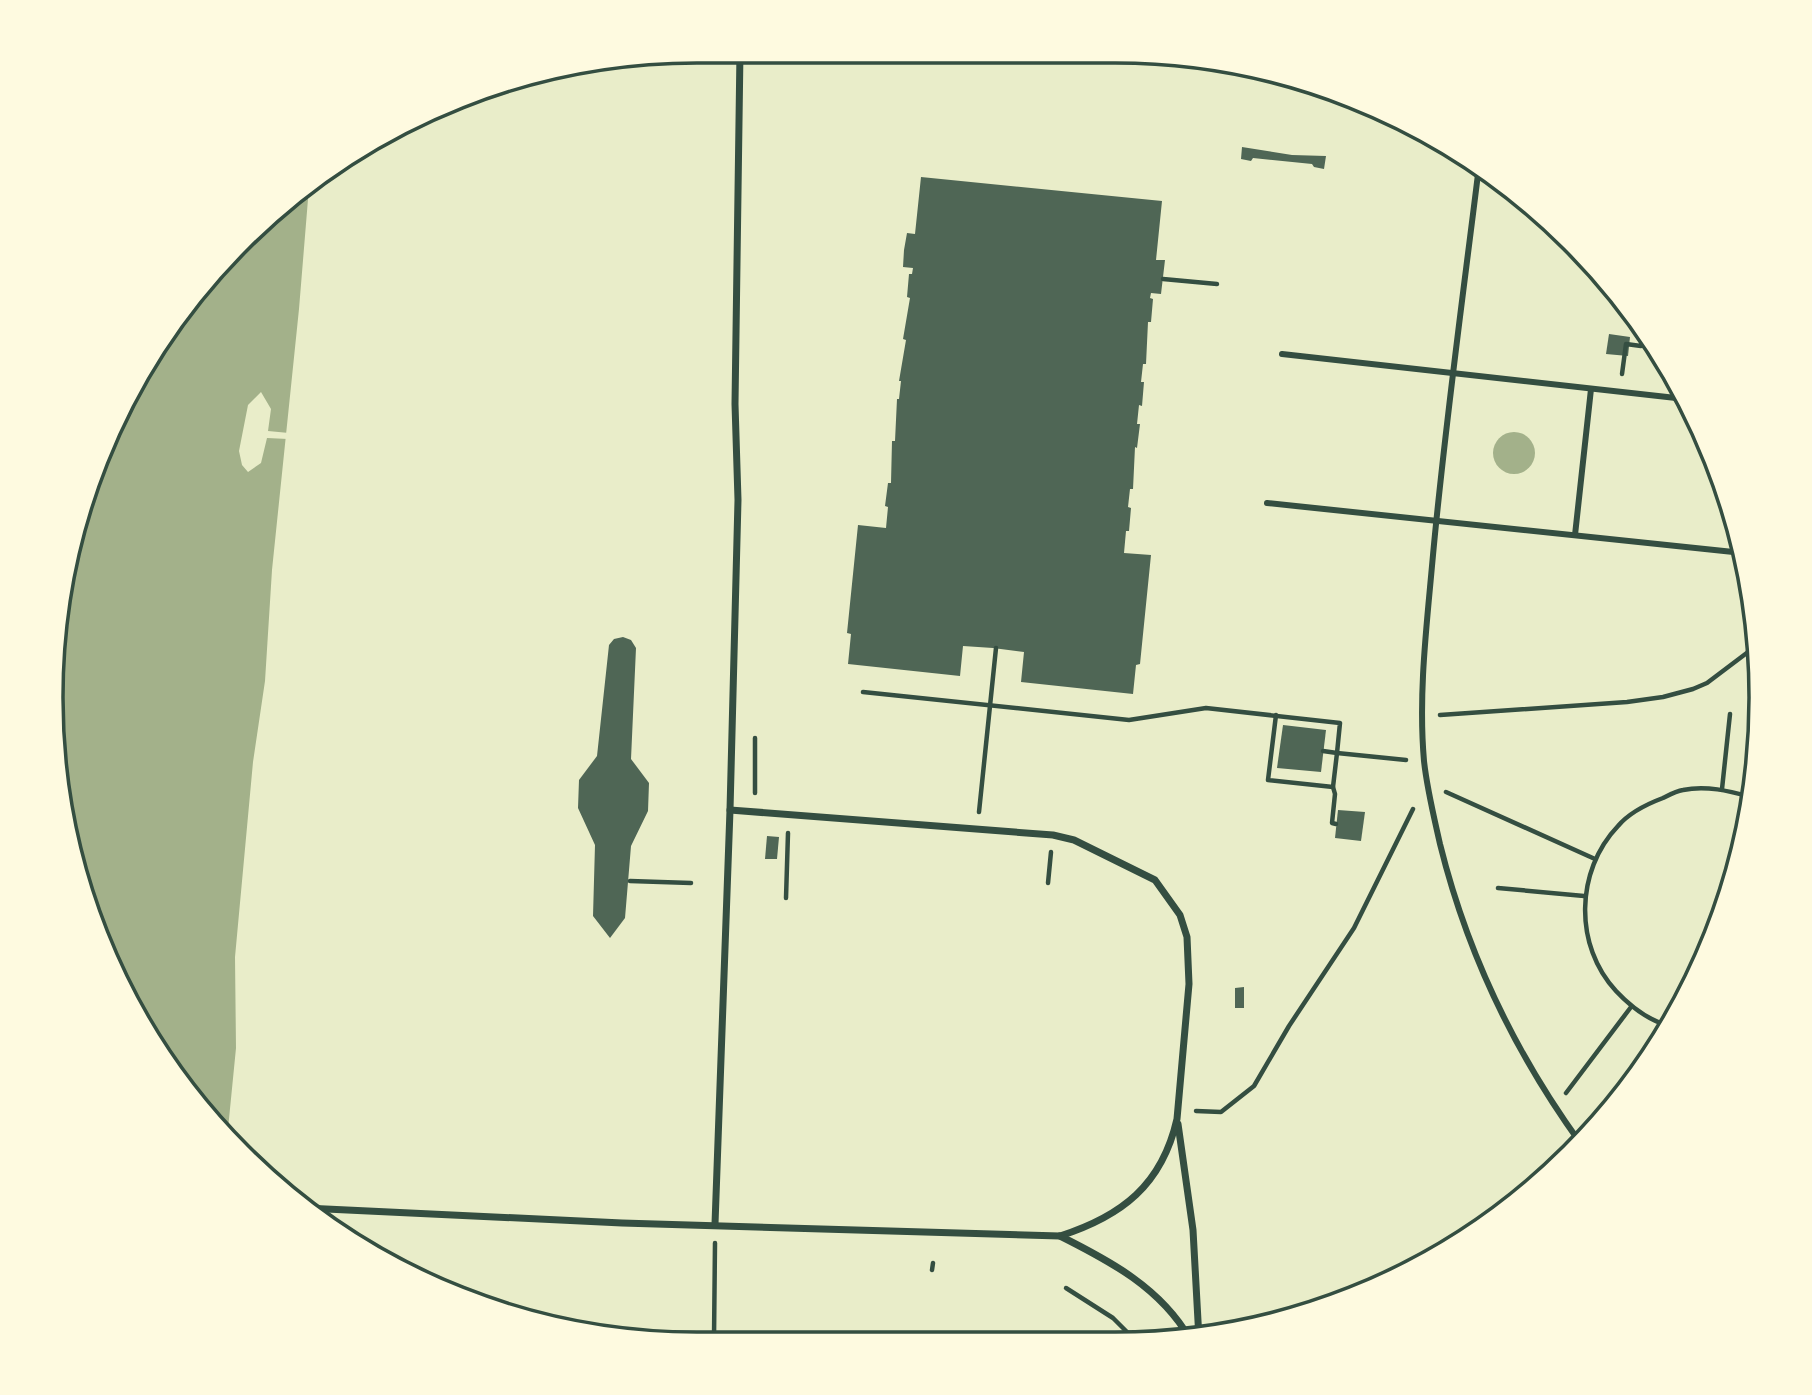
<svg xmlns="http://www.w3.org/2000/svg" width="1812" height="1395" viewBox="0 0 1812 1395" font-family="Georgia,serif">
  <rect width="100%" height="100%" fill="#e9edc9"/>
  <g fill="#a3b18a">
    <path d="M309 187 299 309 272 570 265 681 253 762 235 957 236 1048 227 1139 160 1056 85 905 51 698 73 530 137 374 240 240Z"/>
    <circle cx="1514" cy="453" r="21"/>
  </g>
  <path fill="#e9edc9" d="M261 392 271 409 268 431 289 433 288 439 267 438 261 463 248 472 242 465 239 451 248 405Z"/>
  <g fill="#4f6655">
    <path d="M1242 147 1292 155 1326 156 1324 169 1314 167 1312 164 1253 158 1251 161 1241 159Z"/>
    <path d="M921 177 1162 201 1156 260H1165L1161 294 1151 293 1150 298 1153 299 1151 322H1148L1146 364H1143L1141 382H1144L1142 406 1139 405 1137 424H1140L1137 448 1135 447 1133 489H1130L1128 507 1131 508 1129 531H1126L1124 553 1151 555 1140 664 1136 665 1133 694 1021 682 1024 652 993 648 963 646 960 676 848 664 851 634 847 633 858 525 886 528 888 507 885 506 888 483H891L892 441H895L897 399H899L901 381H899L906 340 903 339 910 298 907 297 909 274H912L913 268 903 267 904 250 907 233 915 234Z"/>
    <path d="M1609 334 1630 337 1628 356 1606 354Z"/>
    <path d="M623 637 631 640 636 648 631 759 649 783 648 811 631 846 625 918 610 938 593 916 595 845 578 808 579 780 597 756 609 645 614 639Z"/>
    <path d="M1283 725 1326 730 1321 772 1277 768Z"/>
    <path d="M1338 810 1365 812 1361 841 1335 838Z"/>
    <path d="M767 836 779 837 777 859H765Z"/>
    <path d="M1244 987V1008H1235V988Z"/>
  </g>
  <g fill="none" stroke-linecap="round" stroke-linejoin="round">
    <g stroke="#344e41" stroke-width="4.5">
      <path d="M1163 279 1217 284"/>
      <path d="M1622 374 1626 344 1641 346 1643 329"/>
      <path d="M863 692 1129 720 1206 708 1340 723 1337 753 1406 760"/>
      <path d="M1276 715 1268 780 1333 787 1337 753 1323 751"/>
      <path d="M1440 715 1627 702 1663 697 1693 689 1707 683 1756 646"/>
      <path d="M755 738V793"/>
      <path d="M1333 787 1335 794 1332 823 1336 824"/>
      <path d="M1722 789 1730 714"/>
      <path d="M1446 792 1595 859"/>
      <path d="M979 812 996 648"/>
      <path d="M630 881 691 883"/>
      <path d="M1048 883 1051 852"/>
      <path d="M1498 888 1584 896"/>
      <path d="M786 898 788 833"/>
      <path d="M1669 1026C1648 1020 1630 1006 1616 991 1574 946 1575 871 1618 826 1629 813 1647 804 1663 798 1669 795 1676 791 1683 790 1706 785 1729 791 1751 797"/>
      <path d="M1566 1093 1631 1007"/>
      <path d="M1196 1111 1221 1112 1254 1086 1289 1026 1354 928 1413 809"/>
      <path d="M932 1270 933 1263"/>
      <path d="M1066 1288 1113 1318 1134 1339"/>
      <path d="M714 1339 715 1243"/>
    </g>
    <g stroke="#344e41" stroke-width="6">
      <path d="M1479 166C1463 296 1445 425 1433 555 1427 623 1418 693 1424 761 1427 789 1434 817 1440 844 1467 953 1515 1053 1581 1144"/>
      <path d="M1282 354 1685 399"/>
      <path d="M1267 503 1743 553"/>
      <path d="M1575 535 1591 389"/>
    </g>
    <g stroke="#344e41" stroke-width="7">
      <path d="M1178 1124 1193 1230 1199 1339"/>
      <path d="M305 1208 622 1223 1060 1236C1122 1216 1162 1185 1177 1119L1189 984 1187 937 1180 915 1155 880 1074 840 1053 835 730 810"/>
      <path d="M715 1224 730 810 738 500 735 404 740 51"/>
      <path d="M1060 1236C1110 1261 1161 1288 1190 1339"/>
    </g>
  </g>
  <path d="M0 0H1812V1395H0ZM697 63H1115A634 634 0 0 1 1749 697V698A634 634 0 0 1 1115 1332H697A634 634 0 0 1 63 698V697A634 634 0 0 1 697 63Z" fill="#fefae0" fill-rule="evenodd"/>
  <path fill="none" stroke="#344e41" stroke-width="3.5" d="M697 63H1115A634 634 0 0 1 1749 697V698A634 634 0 0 1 1115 1332H697A634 634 0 0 1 63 698V697A634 634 0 0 1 697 63Z"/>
</svg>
